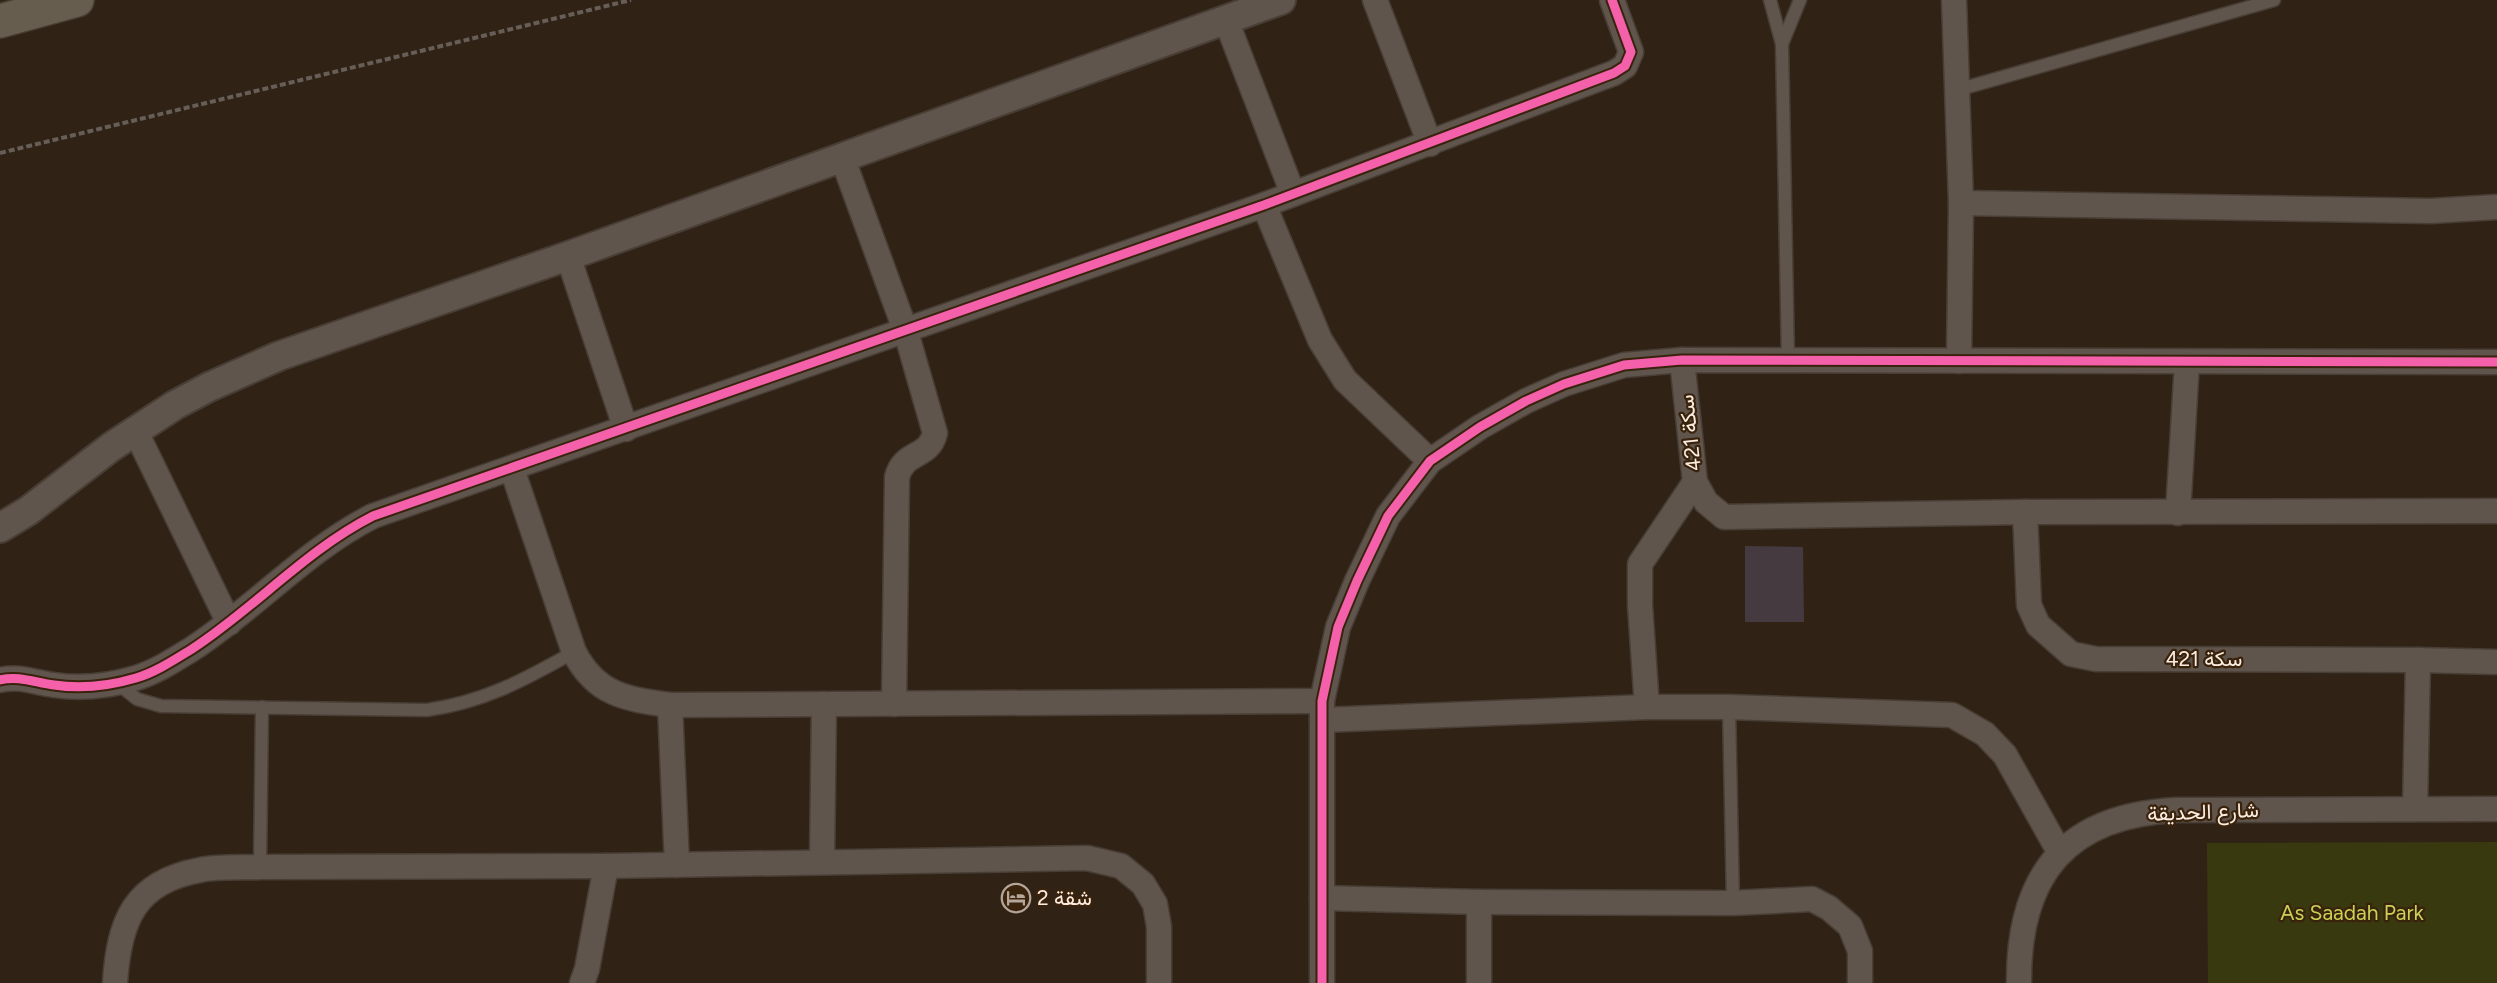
<svg xmlns="http://www.w3.org/2000/svg" width="2497" height="983" viewBox="0 0 2497 983" font-family="Figtree,Vazirmatn,sans-serif">
  <rect width="100%" height="100%" fill="#302316"/>
  <path fill="#393910" d="M2497 842V983H2208L2207 843Z"/>
  <path fill="#463a41" d="M1745 546 1803 547 1804 622H1745Z"/>
  <g fill="none" stroke-linecap="round" stroke-linejoin="round">
    <g stroke="#493e35" stroke-width="15">
      <g id="service">
        <path d="M1770 0 1782 44 1788 360"/>
        <path d="M1782 44 1800 0"/>
        <path d="M1957 90 2274 0"/>
        <path d="M117 683 137 699 161 706 427 710C484 702 524 680 574 652"/>
        <path d="M1729 707 1733 903"/>
        <path d="M260 867 262 707"/>
      </g>
    </g>
    <g stroke="#493e35" stroke-width="27">
      <g id="minor">
        <path d="M1375 0 1430 144"/>
        <path d="M1954 0 1961 203 1959 361"/>
        <path d="M1226 20 1293 194"/>
        <path d="M842 157 906 332 935 433C929 459 904 450 897 477L894 704"/>
        <path d="M1961 203 2431 211 2497 207"/>
        <path d="M1264 205 1320 340 1345 380 1430 461"/>
        <path d="M568 256 626 429"/>
        <path d="M1682 360 1695 482 1706 502 1724 517 2025 512 2497 511"/>
        <path d="M135 430 229 623"/>
        <path d="M512 469 574 652C596 695 626 699 670 705L1322 701"/>
        <path d="M2025 512 2029 605 2038 625 2071 654 2096 659 2418 660 2497 662"/>
        <path d="M2178 513 2187 362"/>
        <path d="M0 680C19 675 36 683 54 685 81 689 109 686 136 678 156 672 174 660 192 649 255 608 306 550 373 516L1264 205 1614 73 1625 66 1631 52 1612 0"/>
        <path d="M670 705 677 865"/>
        <path d="M1647 707 1640 605V564L1695 482"/>
        <path d="M1322 720 1647 707H1729L1952 715 1985 734 2005 755 2060 853"/>
        <path d="M2415 809 2418 660"/>
        <path d="M822 862 824 704"/>
        <path d="M1322 898 1479 902 1733 903 1812 899 1829 908 1850 926 1860 951V983"/>
        <path d="M115 983C119 921 134 882 200 870 219 866 241 868 260 867L606 866 1087 858 1121 866 1143 884 1155 904 1159 927V983"/>
        <path d="M582 983 587 969 606 866"/>
        <path d="M1322 983V701L1338 627 1357 581 1388 516 1430 461 1480 427 1526 401 1564 384 1624 365 1682 360 2497 362"/>
        <path d="M1479 983V902"/>
        <path d="M2019 983C2018 874 2067 815 2177 810L2497 809"/>
      </g>
    </g>
    <g stroke="#493e35" stroke-width="32">
      <path id="tertiary" d="M0 528 28 511 111 447 175 405 209 387 279 356 568 256 1281 0"/>
    </g>
    <g stroke="#493e35" stroke-width="36">
      <path id="trunk" d="M0 21 77 0"/>
    </g>
    <path stroke="#675e57" stroke-width="4" stroke-dasharray="6 3" stroke-linecap="butt" d="M0 153 631 0"/>
    <use href="#service" stroke="#5f554c" stroke-width="12"/>
    <use href="#minor" stroke="#5f554c" stroke-width="24"/>
    <use href="#tertiary" stroke="#5f554c" stroke-width="28"/>
    <use href="#trunk" stroke="#675d4e" stroke-width="33"/>
    <g stroke="#3a230c" stroke-width="13">
      <g id="cycleway">
        <path d="M0 680C19 675 36 683 54 685 81 689 109 686 136 678 156 672 174 660 192 649 255 608 306 550 373 516L1264 205 1614 73 1625 66 1631 52 1612 0"/>
        <path d="M1322 983V701L1338 627 1357 581 1388 516 1430 461 1480 427 1526 401 1564 384 1624 365 1682 360 2497 362"/>
      </g>
    </g>
    <use href="#cycleway" stroke="#f560ab" stroke-width="9"/>
  </g>
  <defs>
    <g id="hotel-ring" transform="scale(1.5)"><circle r="9.5" fill="#3a230c" stroke="#b5a699" stroke-width="1.5"/><path d="M-6-4.5h1.5V1H6V5H4.5V3h-9V5H-6ZM-4 0a1.8 1.8 0 1 1 3.6 0ZM.5 0V-2.5h3Q6-2.5 6 0Z" fill="#b5a699"/></g>
  </defs>
  <g fill-rule="evenodd">
    <use href="#hotel-ring" x="1016" y="898"/>
  </g>
  <g text-anchor="middle" stroke-width="4.5" stroke-linejoin="round" paint-order="stroke">
    <g font-size="21" fill="#fdede0" stroke="#3a230c">
      <text transform="translate(1690 433) rotate(-96)" y="7">سكة 421</text>
      <text x="2204" y="666">سكة 421</text>
      <text transform="translate(2203 812) rotate(-2)" y="7">شارع الحديقة</text>
    </g>
    <g font-size="21" fill="#fdede0" stroke="#3a230c" text-anchor="start">
      <text x="1037" y="905">شقة 2</text>
    </g>
    <g font-size="21" fill="#c9d256" stroke="#3a230c">
      <text x="2352" y="920">As Saadah Park</text>
    </g>
  </g>
</svg>
